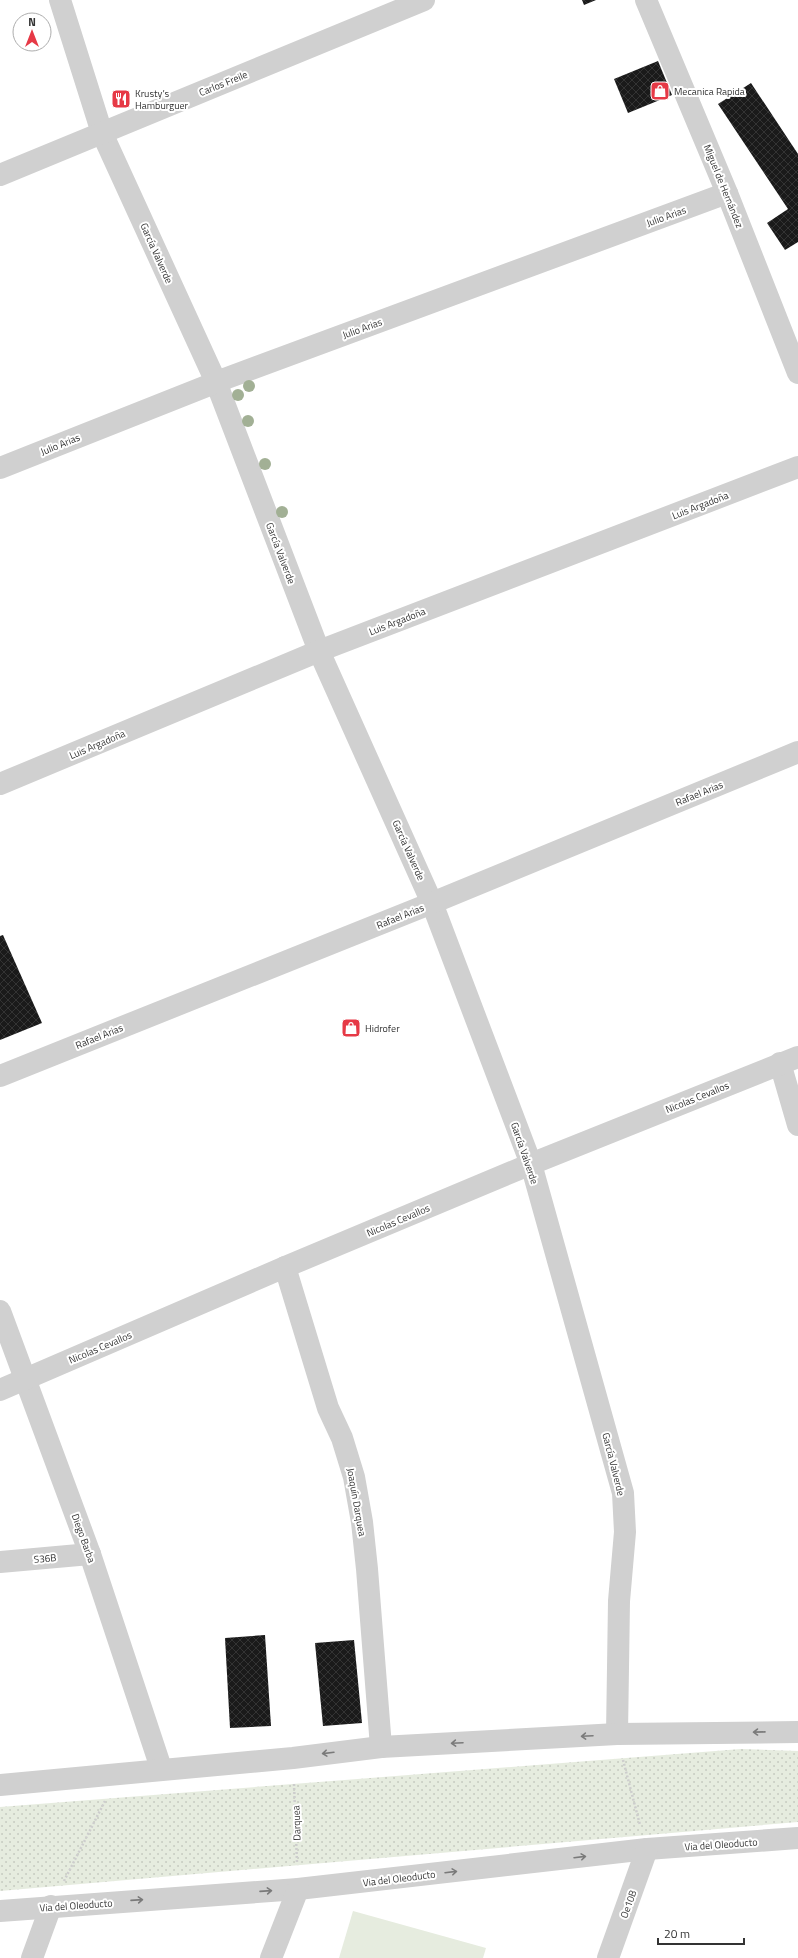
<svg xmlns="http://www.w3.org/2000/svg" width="798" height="1958" viewBox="0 0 798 1958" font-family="'Titillium Web',sans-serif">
  <defs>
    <pattern id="grass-dots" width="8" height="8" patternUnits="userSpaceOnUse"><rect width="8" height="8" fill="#e6ecdf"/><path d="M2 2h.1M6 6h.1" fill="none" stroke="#c6cbc0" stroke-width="1.8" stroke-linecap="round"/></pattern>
    <pattern id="building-cross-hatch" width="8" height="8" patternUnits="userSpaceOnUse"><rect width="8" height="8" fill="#1a1a1a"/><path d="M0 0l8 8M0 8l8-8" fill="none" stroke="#333"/></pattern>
  </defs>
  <rect width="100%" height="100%" fill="#fff"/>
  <path fill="url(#grass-dots)" d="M741 1749 798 1751V1822L0 1891V1807Z"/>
  <path fill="#e6ecdf" d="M353 1911 486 1948 483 1958H339Z"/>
  <g fill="url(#building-cross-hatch)">
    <path d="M582 0H596L584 5Z"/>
    <path d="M658 61 672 95 628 113 614 79Z"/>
    <path d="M751 83 798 154V242L785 250 767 223 788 209 718 104Z"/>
    <path d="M3 935 42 1023 0 1040V936Z"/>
    <path d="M265 1635 271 1726 230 1728 225 1638Z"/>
    <path d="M354 1640 362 1723 323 1726 315 1643Z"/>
  </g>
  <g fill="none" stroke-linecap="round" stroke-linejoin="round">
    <g stroke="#cdcdcd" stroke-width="2.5" stroke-dasharray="2 2" stroke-linecap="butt">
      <path d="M623 1760 640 1825"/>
      <path d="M294 1784 297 1863"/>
      <path d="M64 1881 105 1801"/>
    </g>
    <g stroke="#d0d0d0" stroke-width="22">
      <path d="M60 0 102 133 216 382 319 651 432 903 531 1164 623 1493 625 1532 619 1601 617 1734"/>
      <path d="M646 0 727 193 798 373"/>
      <path d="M0 175 424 0"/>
      <path d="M0 468 227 378 727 193"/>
      <path d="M0 784 319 651 798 467"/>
      <path d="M780 1063 798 1125"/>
      <path d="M0 1076 432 903 798 752"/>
      <path d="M285 1267 328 1408 342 1438 354 1477 362 1522 367 1569 381 1747"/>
      <path d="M0 1311 90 1554 161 1768"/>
      <path d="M0 1390 285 1267 531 1164 798 1057"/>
      <path d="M0 1562 90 1554"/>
      <path d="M0 1785 293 1758 381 1747 617 1734 798 1732"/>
      <path d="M0 1911 298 1889 647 1849 798 1838"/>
      <path d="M32 1958 51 1906"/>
      <path d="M271 1958 298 1889"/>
      <path d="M608 1958 647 1849"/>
    </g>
  </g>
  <g fill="#a2b095">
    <circle cx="249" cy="386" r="6"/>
    <circle cx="238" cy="395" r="6"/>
    <circle cx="248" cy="421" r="6"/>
    <circle cx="265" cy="464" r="6"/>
    <circle cx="282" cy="512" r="6"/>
  </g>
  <defs><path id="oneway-shaft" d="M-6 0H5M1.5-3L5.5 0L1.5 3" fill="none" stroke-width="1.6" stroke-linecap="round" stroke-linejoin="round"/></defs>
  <g stroke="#7a7a7a">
    <use href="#oneway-shaft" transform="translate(759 1732) rotate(179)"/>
    <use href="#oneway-shaft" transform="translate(587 1736) rotate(177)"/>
    <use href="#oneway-shaft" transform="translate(457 1743) rotate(177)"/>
    <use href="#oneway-shaft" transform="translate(328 1753) rotate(173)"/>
    <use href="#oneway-shaft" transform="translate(580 1857) rotate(-7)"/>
    <use href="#oneway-shaft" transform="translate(451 1872) rotate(-7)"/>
    <use href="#oneway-shaft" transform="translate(266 1891) rotate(-4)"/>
    <use href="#oneway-shaft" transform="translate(137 1900) rotate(-4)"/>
  </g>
  <defs>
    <g id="shop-square" transform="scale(1)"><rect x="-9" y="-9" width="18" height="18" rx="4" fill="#e63946" stroke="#fff"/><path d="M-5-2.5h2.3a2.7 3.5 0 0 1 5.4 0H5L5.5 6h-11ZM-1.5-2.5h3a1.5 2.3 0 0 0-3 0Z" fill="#fff"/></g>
    <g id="restaurant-square" transform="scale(1)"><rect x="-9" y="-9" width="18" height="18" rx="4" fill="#e63946" stroke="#fff"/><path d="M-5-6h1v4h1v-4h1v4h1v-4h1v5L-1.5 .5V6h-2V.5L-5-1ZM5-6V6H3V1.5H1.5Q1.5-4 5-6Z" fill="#fff"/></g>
  </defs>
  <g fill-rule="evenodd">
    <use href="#shop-square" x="660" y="91"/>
    <use href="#restaurant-square" x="121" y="99"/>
    <use href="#shop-square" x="351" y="1028"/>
  </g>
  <g text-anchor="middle" stroke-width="4" stroke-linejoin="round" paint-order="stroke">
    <g font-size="10" fill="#333" stroke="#fff">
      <text transform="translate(223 83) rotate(-22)" y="4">Carlos Freile</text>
      <text transform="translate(724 186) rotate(68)" y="4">Miguel de Hernández</text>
      <text transform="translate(666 216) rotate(-20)" y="4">Julio Arias</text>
      <text transform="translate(157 253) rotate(66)" y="4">García Valverde</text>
      <text transform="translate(362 328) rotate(-20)" y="4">Julio Arias</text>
      <text transform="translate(60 444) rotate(-22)" y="4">Julio Arias</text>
      <text transform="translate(700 505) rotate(-21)" y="4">Luis Argadoña</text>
      <text transform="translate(281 553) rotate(69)" y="4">García Valverde</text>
      <text transform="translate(397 621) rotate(-21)" y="4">Luis Argadoña</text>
      <text transform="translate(97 744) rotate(-23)" y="4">Luis Argadoña</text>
      <text transform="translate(699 793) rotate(-22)" y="4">Rafael Arias</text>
      <text transform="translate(409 850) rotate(66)" y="4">García Valverde</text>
      <text transform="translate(400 916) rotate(-22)" y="4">Rafael Arias</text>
      <text transform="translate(99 1036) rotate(-22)" y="4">Rafael Arias</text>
      <text transform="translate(697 1097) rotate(-22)" y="4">Nicolas Cevallos</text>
      <text transform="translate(525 1153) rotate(71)" y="4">García Valverde</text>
      <text transform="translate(398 1220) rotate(-23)" y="4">Nicolas Cevallos</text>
      <text transform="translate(100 1347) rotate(-23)" y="4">Nicolas Cevallos</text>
      <text transform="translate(614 1464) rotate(76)" y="4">García Valverde</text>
      <text transform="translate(357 1502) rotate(80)" y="4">Joaquín Darquea</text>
      <text transform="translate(84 1538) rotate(70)" y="4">Diego Barba</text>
      <text transform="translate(45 1558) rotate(-5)" y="4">S36B</text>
      <text transform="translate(296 1823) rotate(-92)" y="4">Darquea</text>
      <text transform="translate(721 1844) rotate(-4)" y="4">Via del Oleoducto</text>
      <text transform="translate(399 1878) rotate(-7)" y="4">Via del Oleoducto</text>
      <text transform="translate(628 1904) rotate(-70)" y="4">Oe10B</text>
      <text transform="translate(76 1905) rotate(-4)" y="4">Via del Oleoducto</text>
    </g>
    <g font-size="10" fill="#333" stroke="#fff" text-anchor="start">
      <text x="674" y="95">Mecanica Rapida</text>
      <text x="135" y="97">Krusty’s<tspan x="135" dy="12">Hamburguer</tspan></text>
      <text x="365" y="1032">Hidrofer</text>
    </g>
  </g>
  <g transform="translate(32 32)"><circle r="19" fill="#ffffff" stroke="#adadad"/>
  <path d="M0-3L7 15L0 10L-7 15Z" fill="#e63946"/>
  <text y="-6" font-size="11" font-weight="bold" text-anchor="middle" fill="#333333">N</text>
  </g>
  <path d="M658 1938v6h86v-6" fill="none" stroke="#333333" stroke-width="2"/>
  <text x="664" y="1938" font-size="12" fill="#333333" stroke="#ffffff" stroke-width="3" paint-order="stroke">20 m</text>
</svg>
